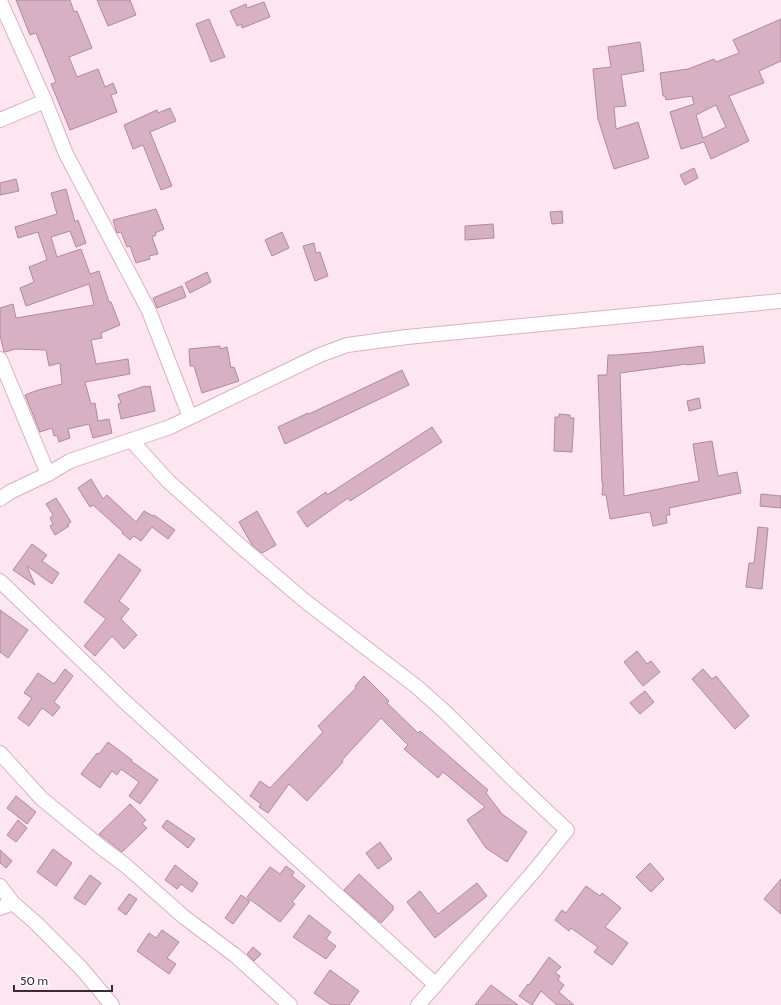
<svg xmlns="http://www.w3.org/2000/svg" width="781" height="1005" viewBox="0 0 781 1005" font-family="Cabin,sans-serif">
  <rect width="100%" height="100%" fill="#fee6f1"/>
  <g fill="#d7b1c3" stroke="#ae8a9a" fill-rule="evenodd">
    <path d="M16 0H70L74 12 77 11 92 48 69 57 77 77 98 69 105 87 113 83 117 93 111 95 117 112 70 130 51 84 56 82 36 33 30 35Z"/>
    <path d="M97 0H130L136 15 108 26Z"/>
    <path d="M264 2 270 17 242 28 241 24 237 26 230 11 246 4 247 8Z"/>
    <path d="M209 19 225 57 211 62 196 24Z"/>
    <path d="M781 19V61L759 71 764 83 729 96 749 141 711 159 704 142 681 149 670 112 694 104 692 96 666 100 665 96H663L660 73 688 69 714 59 716 62 739 53 733 40ZM716 105 726 127 703 138 696 115Z"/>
    <path d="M640 42 644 71 621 75 626 106 614 107 616 129 638 122 649 158 614 169 598 119 593 69 611 67 608 47Z"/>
    <path d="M170 108 176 121 150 132 172 186 161 190 143 145 133 149 124 125 157 110 158 113Z"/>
    <path d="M694 168 698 178 685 185 680 175Z"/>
    <path d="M16 179 19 191 0 195V183Z"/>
    <path d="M66 189 75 222 78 220 86 243 76 247 70 231 51 237 57 257 81 249 90 274 99 271 109 302H111L120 325 101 333 102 338 91 340 96 364 128 359 130 374 85 382 91 404 95 403 98 421 109 419 112 433 93 438 89 424 68 429 70 438 59 442 57 435 54 436 52 428 40 432 25 395 38 390 62 384 60 363 49 366 46 350 15 349 5 352H4L0 335V308L13 304 16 318 94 305 89 284 26 306 20 288 34 282 29 267 47 260 38 232 18 238 15 227 57 214 51 193Z"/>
    <path d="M156 209 164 229 155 233 156 235 152 237 158 254 149 256 150 259 136 263 130 246 127 247 121 232 117 233 113 220Z"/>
    <path d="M562 211 563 223 552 224 550 212Z"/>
    <path d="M493 224 494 238 465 240V226Z"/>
    <path d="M282 232 289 248 272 256 265 240Z"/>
    <path d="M314 243 316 253 320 252 328 276 315 281 303 246Z"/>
    <path d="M207 272 211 282 190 293 185 283Z"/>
    <path d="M182 286 186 297 157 308 153 298Z"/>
    <path d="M220 346V349L227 347 231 368 234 367 239 381 202 393 194 366H190L189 349Z"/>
    <path d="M703 346 705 363 687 365V364L620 373 624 496 699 481 693 444 712 441 718 476 737 472 741 493 669 508 670 515H666L667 523 653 526 650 512 610 519 606 495H602L603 483H602L598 375H607L608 355H616L653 352Z"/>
    <path d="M402 370 409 385 285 444 278 427 308 413 309 414Z"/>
    <path d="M145 386V387L150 386 155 411 121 419 118 404 121 403 118 395Z"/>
    <path d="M699 398 701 408 689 411 687 401Z"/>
    <path d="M559 414 570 415V418H574L572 452 554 451 555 417H559Z"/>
    <path d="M432 427 442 442 350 501 348 498 307 527 297 512 326 492 327 495Z"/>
    <path d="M91 479 103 499 107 495 136 522 144 511 153 516 154 515 175 530 168 539 152 527 141 541 134 536 130 540 122 533 123 532 93 505 90 507 78 488Z"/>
    <path d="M761 494 781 496V508L760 506Z"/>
    <path d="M56 498 71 522 67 525 69 526 55 535 50 526 53 524 50 518 53 515 46 504Z"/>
    <path d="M257 511 276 545 262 553 252 545 239 522Z"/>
    <path d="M758 527 768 528 762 589 746 587 749 563H754Z"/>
    <path d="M32 544 47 555 42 561 59 573 52 584 27 566 35 585 13 570Z"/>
    <path d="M119 554 141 570 119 601 129 609 121 619 137 635 124 649 112 636 95 656 84 646 106 619 84 602Z"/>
    <path d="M0 610 28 630 8 658 0 652Z"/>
    <path d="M637 651 647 664 651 661 660 672 643 686 624 662Z"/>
    <path d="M65 669 73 676 54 702 60 707 53 716 42 708 29 726 18 718 32 698 24 693 38 673 54 684Z"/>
    <path d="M703 669 712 679 716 676 749 716 735 729 692 679Z"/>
    <path d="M364 676 389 701 387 703 418 733 420 731 488 790 486 793 502 814 527 832 507 862 486 848 467 820 485 807 443 772 438 778 404 749 408 745 381 718 342 760 343 762 307 801 289 784 268 813 259 807 261 804 250 796 260 781 270 788 323 732 318 726 356 688 355 686Z"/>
    <path d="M645 691 654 702 640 714 630 703Z"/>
    <path d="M108 742 132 760 131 761 158 780 140 804 129 796 139 782 121 769 117 775 112 771 100 788 81 774 97 753 99 754Z"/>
    <path d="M16 796 36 812 27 824 7 808Z"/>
    <path d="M130 804 146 820 142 824 147 828 122 852 99 834Z"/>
    <path d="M18 820 27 828 16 842 7 835Z"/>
    <path d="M167 820 195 839 188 848 162 827Z"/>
    <path d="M380 842 392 859 378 869 366 853Z"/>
    <path d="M53 849 72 863 56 886 37 872Z"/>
    <path d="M0 850 12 861 6 868 0 863Z"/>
    <path d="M650 863 664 879 651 892 636 877Z"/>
    <path d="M175 865 198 883 192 892 181 884 177 889 165 880Z"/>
    <path d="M286 866 294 872 292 876 305 886 292 902 295 904 280 922 247 897 270 867 280 874Z"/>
    <path d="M359 874 393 906V910L381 923 344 890Z"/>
    <path d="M90 875 101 883 85 905 74 898Z"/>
    <path d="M781 879V914L764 899Z"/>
    <path d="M477 883 487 896 435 938 407 902 420 891 438 914Z"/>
    <path d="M586 886 600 896 602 893 621 908 605 927 628 943 612 965 594 952 598 947 571 928 569 931 555 920 562 910 566 913Z"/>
    <path d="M129 894 137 899 126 915 118 909Z"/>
    <path d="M241 895 250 901 233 924 225 918Z"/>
    <path d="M309 915 331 932 326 939 336 946 326 959 293 937Z"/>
    <path d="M162 930 179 942 167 958 176 964 169 974 137 951 149 933 156 938Z"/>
    <path d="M253 947 261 954 254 961 247 954Z"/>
    <path d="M549 957 561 967 555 973 560 976 558 980 564 985 559 992 574 1005H557L541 991 532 1005 519 996 528 984 529 985Z"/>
    <path d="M330 970 359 991 349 1005H331L314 993Z"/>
    <path d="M491 985 518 1005H475Z"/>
  </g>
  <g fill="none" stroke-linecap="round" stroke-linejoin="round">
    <g stroke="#d7b2c3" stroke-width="16">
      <g id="street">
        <path d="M0 1 45 101 66 154 149 311 190 417"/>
        <path d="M0 120 45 101"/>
        <path d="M0 359 48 474"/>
        <path d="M131 440 168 481 245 550 305 601 417 687 444 711 518 784 567 830 535 870 418 1005"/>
        <path d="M0 499 10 492 48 474 70 461 170 427 320 355 347 345 407 337 781 301"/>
        <path d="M0 581 124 701 436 985"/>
        <path d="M0 753 42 799 102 848 125 865 184 917 236 956 290 1005"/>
        <path d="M0 886 13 903 36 923 81 968 112 1005"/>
        <path d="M0 908 13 903"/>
      </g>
    </g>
    <use href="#street" stroke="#fff" stroke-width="14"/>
  </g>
  <path d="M14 985v6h98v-6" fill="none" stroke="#3a2b32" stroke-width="2"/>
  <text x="20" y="985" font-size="12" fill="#3a2b32" stroke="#ffffff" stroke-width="3" paint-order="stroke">50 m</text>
</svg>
